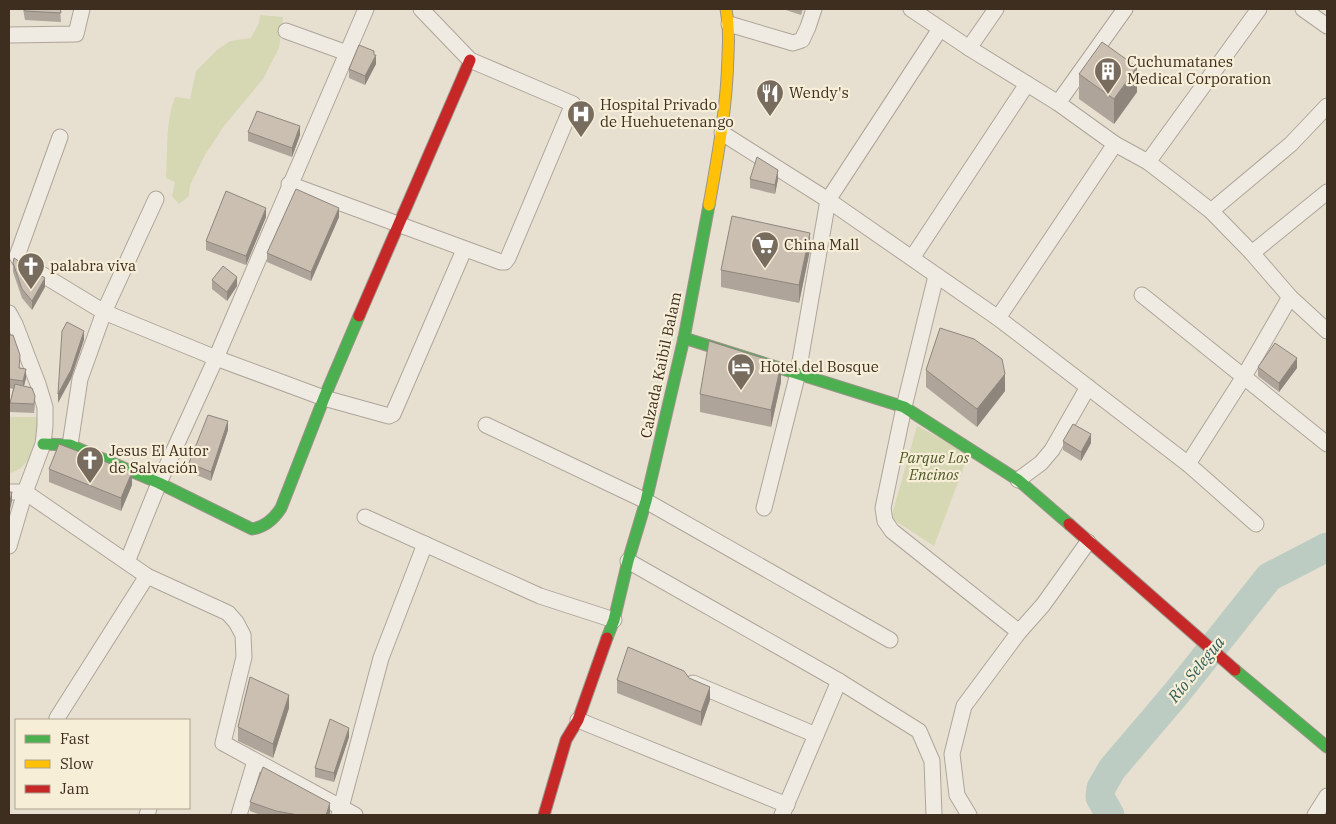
<svg xmlns="http://www.w3.org/2000/svg" width="1336" height="824" viewBox="0 0 1336 824" font-family="'IBM Plex Serif',serif">
  <rect width="100%" height="100%" fill="#e7e0d1"/>
  <g fill="#d6d7b3">
    <path d="M260 15 283 17 279 48 263 79 224 126 205 155 190 185 189 196 179 204 172 196 175 182 166 178C168 151 165 123 175 97L190 99 196 71 217 50 230 41 251 38 259 23Z"/>
    <path d="M9 417H38C35 438 34 469 9 473Z"/>
    <path d="M917 426 969 453 934 546 891 518Z"/>
  </g>
  <g fill="none" stroke-linecap="round" stroke-linejoin="round">
    <path stroke="#bcccc2" stroke-width="29" d="M1110 815 1100 797 1101 788 1112 769 1175 695 1269 577 1327 547"/>
    <g stroke="#ada599" stroke-width="17">
      <g id="street">
        <path d="M911 9 969 48 1058 103 1115 144 1148 162 1178 185 1211 211 1252 253 1290 297 1327 331"/>
        <path d="M1303 9 1327 26"/>
        <path d="M729 24 793 43 802 40 808 27 814 9"/>
        <path d="M286 31 347 53"/>
        <path d="M9 35 76 34 82 9"/>
        <path d="M969 48 996 9"/>
        <path d="M1058 103 1125 9"/>
        <path d="M722 133 828 200 998 318 1188 464 1256 524"/>
        <path d="M60 137 17 256 20 261 104 312 216 358 324 398 389 416 393 414 464 250"/>
        <path d="M1148 162 1259 9"/>
        <path d="M289 184 501 262H505L508 258 573 104 470 60 421 9"/>
        <path d="M1211 211 1291 144 1327 106"/>
        <path d="M1252 253 1327 192"/>
        <path d="M912 258 1027 84"/>
        <path d="M936 276 904 407 883 508 885 521 892 531 1019 632"/>
        <path d="M1142 295 1327 444"/>
        <path d="M9 313 15 324 38 384 45 407V426L43 444 25 492 9 546"/>
        <path d="M998 318 1115 144"/>
        <path d="M486 425 646 501 890 640"/>
        <path d="M70 445 80 379 104 312 156 199"/>
        <path d="M1188 464 1243 378 1290 297"/>
        <path d="M1018 480 1041 463 1052 450 1088 387"/>
        <path d="M9 492H25L147 576 228 613 236 622 243 635 244 657 223 743 355 815"/>
        <path d="M764 508 798 373 828 200 940 29"/>
        <path d="M365 517 540 596 614 620"/>
        <path d="M628 561 839 681 919 731 932 761 934 815"/>
        <path d="M127 562 159 483 216 358 366 9"/>
        <path d="M693 683 816 735"/>
        <path d="M57 718 147 576"/>
        <path d="M578 720 787 805"/>
        <path d="M147 815 149 808"/>
        <path d="M239 815 255 761"/>
        <path d="M339 815 381 658 425 544"/>
        <path d="M782 815 839 681"/>
        <path d="M969 815 957 795 952 754 964 706 1019 632 1043 605 1088 542"/>
        <path d="M1315 815 1327 796"/>
      </g>
    </g>
    <g stroke="#9c958a" stroke-width="13">
      <g id="fast">
        <path d="M684 338 904 407 1018 480 1069 524"/>
        <path d="M43 444 70 445 159 483 252 529C265 527 274 519 281 508L324 398 359 316"/>
        <path d="M607 638 614 620 628 561 646 501 684 338 709 205"/>
        <path d="M1235 670 1327 747"/>
      </g>
    </g>
    <g stroke="#9c958a" stroke-width="13">
      <path id="slow" d="M709 205C718 155 727 106 728 55 729 39 729 25 726 9"/>
    </g>
    <g stroke="#9c958a" stroke-width="13">
      <g id="jam">
        <path d="M359 316 470 60"/>
        <path d="M1069 524 1235 670"/>
        <path d="M544 815 566 740 578 720 607 638"/>
      </g>
    </g>
    <use href="#street" stroke="#efebe3" stroke-width="15"/>
    <use href="#fast" stroke="#4caf50" stroke-width="11"/>
    <use href="#slow" stroke="#ffc107" stroke-width="11"/>
    <use href="#jam" stroke="#c62828" stroke-width="11"/>
  </g>
  <g fill="#afa499">
    <path d="M23 9H60L61 22 25 20Z"/>
    <path d="M783 9H803L801 15Z"/>
    <path d="M374 55 376 64 365 85 349 78V69Z"/>
    <path d="M1079 74 1137 92 1114 124 1079 99Z"/>
    <path d="M248 132 300 135 292 157 248 141Z"/>
    <path d="M750 179H778L775 194 750 188Z"/>
    <path d="M266 217 246 265 206 250V241Z"/>
    <path d="M339 217 311 281 267 262V253Z"/>
    <path d="M810 250 799 303 721 287V270Z"/>
    <path d="M13 263 45 287 32 310 22 298 13 272Z"/>
    <path d="M212 280 237 286 227 301 212 289Z"/>
    <path d="M9 335 20 368 26 378 24 386 35 405 34 413 10 412V403L13 389 9 388Z"/>
    <path d="M1258 367 1297 368 1279 392 1258 376Z"/>
    <path d="M926 370 1005 391 977 427 926 387Z"/>
    <path d="M781 382 771 427 700 412V394Z"/>
    <path d="M228 430 211 481 189 472V463Z"/>
    <path d="M1063 441 1091 443 1081 461 1063 450Z"/>
    <path d="M49 469 132 485 121 511 49 482Z"/>
    <path d="M689 678 710 700 701 726 617 693V680Z"/>
    <path d="M289 708 273 758 238 741V727Z"/>
    <path d="M349 737 334 782 315 777V768Z"/>
    <path d="M250 802 330 812 329 815H261L250 811Z"/>
  </g>
  <g fill="#8e867d">
    <path d="M374 51V58L376 55V64L365 85V76Z"/>
    <path d="M1137 67V92L1114 124V99Z"/>
    <path d="M300 126V135L292 157V148Z"/>
    <path d="M778 170V179L775 194V185Z"/>
    <path d="M266 208V217L246 265V256Z"/>
    <path d="M339 208V217L311 281V272Z"/>
    <path d="M810 233V250L799 303V285Z"/>
    <path d="M237 277V286L227 301V292Z"/>
    <path d="M45 278V287L32 310V301Z"/>
    <path d="M84 331V340L71 379 58 403V394Z"/>
    <path d="M1297 358V368L1279 392V383Z"/>
    <path d="M781 364V382L771 427V410Z"/>
    <path d="M26 369V378L23 390V381Z"/>
    <path d="M1005 374V391L977 427V409Z"/>
    <path d="M228 421V430L211 481V472Z"/>
    <path d="M1091 434V443L1081 461V452Z"/>
    <path d="M132 472V485L121 511V498Z"/>
    <path d="M12 492V501L9 514V505Z"/>
    <path d="M710 687V700L701 726V712Z"/>
    <path d="M289 695V708L273 758V744Z"/>
    <path d="M349 728V737L334 782V773Z"/>
    <path d="M330 803V812L329 815H326Z"/>
  </g>
  <g fill="#cbbfb2" stroke="#8e867d">
    <path d="M24 9H60L61 13 25 11Z"/>
    <path d="M1102 42 1137 67 1114 99 1079 74Z"/>
    <path d="M359 45 374 51V55H376L365 76 349 69Z"/>
    <path d="M257 111 300 126 292 148 248 132Z"/>
    <path d="M757 157 778 170 775 185 750 179Z"/>
    <path d="M296 189 339 208 311 272 267 253Z"/>
    <path d="M226 191 266 208 246 256 206 241Z"/>
    <path d="M732 216 810 233 799 285 721 270Z"/>
    <path d="M14 258 45 278 32 301 22 289 13 263Z"/>
    <path d="M223 266 237 277 227 292 212 280Z"/>
    <path d="M67 322 84 331 71 370 58 394 62 331Z"/>
    <path d="M940 328 974 339 1002 359 1005 374 977 409 926 370Z"/>
    <path d="M9 335H13L20 355 19 368 26 369 23 381 9 379Z"/>
    <path d="M709 341 781 364 771 410 700 394Z"/>
    <path d="M1275 343 1297 358 1279 383 1258 367Z"/>
    <path d="M15 384 32 388 35 396 34 404 10 403Z"/>
    <path d="M208 415 228 421 211 472 189 463Z"/>
    <path d="M1073 424 1091 434 1081 452 1063 441Z"/>
    <path d="M59 444 132 472 121 498 49 469Z"/>
    <path d="M9 492H12L9 505Z"/>
    <path d="M628 647 684 671 689 678 710 687 701 712 617 680Z"/>
    <path d="M250 677 289 695 273 744 238 727Z"/>
    <path d="M330 719 349 728 334 773 315 768Z"/>
    <path d="M263 767 330 803 326 815H298L276 811 250 802Z"/>
  </g>
  <defs>
    <g id="building-pin" transform="scale(1.4375)"><path d="M0 17L-7.5 6A9.5 9.5 0 1 1 7.5 6Z" fill="#786c5e" stroke="#f7eed8"/><path d="M-4-6H4V6H1V3H-1V6H-4ZM-2.5-4.3h1.7v1.8h-1.7ZM.8-4.3h1.7v1.8H.8ZM-2.5-1h1.7V.8h-1.7ZM.8-1h1.7V.8H.8Z" fill="#fff"/></g>
    <g id="restaurant-pin" transform="scale(1.4375)"><path d="M0 17L-7.5 6A9.5 9.5 0 1 1 7.5 6Z" fill="#786c5e" stroke="#f7eed8"/><path d="M-5-6h1v4h1v-4h1v4h1v-4h1v5L-1.5 .5V6h-2V.5L-5-1ZM5-6V6H3V1.5H1.5Q1.5-4 5-6Z" fill="#fff"/></g>
    <g id="hospital-pin" transform="scale(1.4375)"><path d="M0 17L-7.5 6A9.5 9.5 0 1 1 7.5 6Z" fill="#786c5e" stroke="#f7eed8"/><path d="M-5-5h3v3.5h4V-5h3V5h-3V1.5h-4V5h-3Z" fill="#fff"/></g>
    <g id="supermarket-pin" transform="scale(1.4375)"><path d="M0 17L-7.5 6A9.5 9.5 0 1 1 7.5 6Z" fill="#786c5e" stroke="#f7eed8"/><path d="M-6-5.5h2.5l.6 2H6L4.5 2H-2.5L-4.4-4H-6ZM-1.5 3.2a1.3 1.3 0 1 0 .1 0ZM3 3.2a1.3 1.3 0 1 0 .1 0Z" fill="#fff"/></g>
    <g id="church-pin" transform="scale(1.4375)"><path d="M0 17L-7.5 6A9.5 9.5 0 1 1 7.5 6Z" fill="#786c5e" stroke="#f7eed8"/><path d="M-1.2-6h2.4v3.5h3.3v2.4h-3.3V6h-2.4V-.1h-3.3v-2.4h3.3Z" fill="#fff"/></g>
    <g id="hotel-pin" transform="scale(1.4375)"><path d="M0 17L-7.5 6A9.5 9.5 0 1 1 7.5 6Z" fill="#786c5e" stroke="#f7eed8"/><path d="M-6-4.5h1.5V1H6V5H4.5V3h-9V5H-6ZM-4 0a1.8 1.8 0 1 1 3.6 0ZM.5 0V-2.5h3Q6-2.5 6 0Z" fill="#fff"/></g>
  </defs>
  <g fill-rule="evenodd">
    <use href="#building-pin" x="1108" y="71"/>
    <use href="#restaurant-pin" x="770" y="93"/>
    <use href="#hospital-pin" x="581" y="114"/>
    <use href="#supermarket-pin" x="765" y="245"/>
    <use href="#church-pin" x="31" y="266"/>
    <use href="#hotel-pin" x="741" y="367"/>
    <use href="#church-pin" x="90" y="460"/>
  </g>
  <g text-anchor="middle" stroke-width="4.5" stroke-linejoin="round" paint-order="stroke">
    <g font-size="15" fill="#3d2e20" stroke="#f7eed8" text-anchor="start">
      <text x="1127" y="67">Cuchumatanes<tspan x="1127" dy="17">Medical Corporation</tspan></text>
      <text x="789" y="98">Wendy's</text>
      <text x="600" y="110">Hospital Privado<tspan x="600" dy="17">de Huehuetenango</tspan></text>
      <text x="784" y="250">China Mall</text>
      <text x="50" y="271">palabra viva</text>
      <text x="760" y="372">Hotel del Bosque</text>
      <text x="109" y="456">Jesus El Autor<tspan x="109" dy="17">de Salvación</tspan></text>
    </g>
    <g font-size="15" fill="#3d2e20" stroke="#f7eed8">
      <text transform="translate(661 365) rotate(-78)" y="5">Calzada Kaibil Balam</text>
    </g>
    <g font-size="15" font-style="italic" fill="#4d5a26" stroke="#f7eed8">
      <text x="934" y="463">Parque Los<tspan x="934" dy="17">Encinos</tspan></text>
    </g>
    <g font-size="16" font-style="italic" fill="#2f5d5a" stroke="#f7eed8">
      <text transform="translate(1196 669) rotate(-51)" y="6">Río Selegua</text>
    </g>
  </g>
  <rect width="1336" height="824" fill="none" stroke="#3d2e20" stroke-width="20"/>
  <rect x="15" y="719" width="175" height="90" fill="#f7eed8" stroke="#ada18e"/>
  <rect x="25" y="735" width="25" height="8" fill="#4caf50" stroke="#ada18e"/>
  <text x="60" y="744" font-size="15" fill="#3d2e20">Fast</text>
  <rect x="25" y="760" width="25" height="8" fill="#ffc107" stroke="#ada18e"/>
  <text x="60" y="769" font-size="15" fill="#3d2e20">Slow</text>
  <rect x="25" y="785" width="25" height="8" fill="#c62828" stroke="#ada18e"/>
  <text x="60" y="794" font-size="15" fill="#3d2e20">Jam</text>
</svg>
